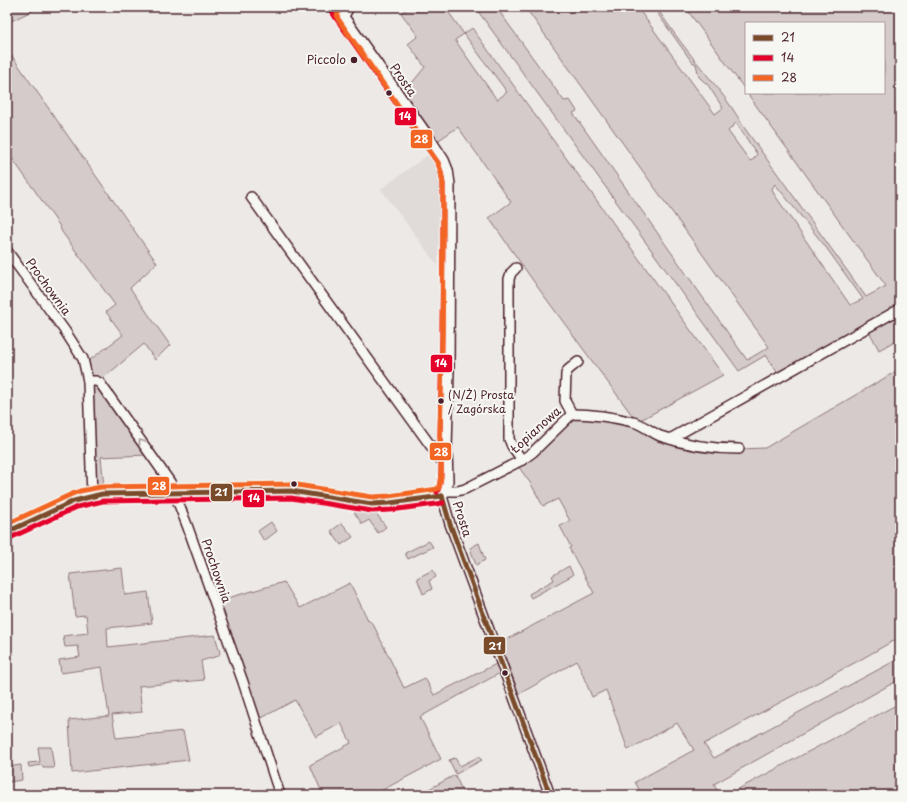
<svg xmlns="http://www.w3.org/2000/svg" width="907" height="802" viewBox="0 0 907 802" font-family="'Playpen Sans',sans-serif">
  <rect width="100%" height="100%" fill="#ece9e6"/>
  <filter id="ink" filterUnits="userSpaceOnUse"><feTurbulence type="fractalNoise" baseFrequency=".025" numOctaves="2"/><feDisplacementMap in="SourceGraphic" scale="8" xChannelSelector="R" yChannelSelector="G"/><feConvolveMatrix kernelMatrix="1 2 1 2 8 2 1 2 1" color-interpolation-filters="sRGB"/></filter>
  <g filter="url(#ink)">
    <path fill="#e0dad8" d="M433 151 440 165 444 179V274L381 189Z"/>
    <g fill="#d4cbca" stroke="#8f757a" fill-rule="evenodd">
      <path d="M7 7H40L7 23Z"/>
      <path d="M410 7H413L417 12 424 7 430 8 445 7 464 34 472 28 723 375 637 422 539 289 489 218 511 202 458 127 436 142 403 94 425 67 408 44 418 36 401 13ZM464 34 507 92 497 100 455 40Z"/>
      <path d="M475 7H496L564 101 570 100 577 111 573 113 747 360 769 347 525 7H565L570 13 578 7H637L715 114 723 108 708 85 699 77 696 64 692 62 653 7H656C667 23 678 39 690 54 709 78 729 100 743 126L866 297 886 286 747 93H884V23H746V91L685 7H899L900 338 879 350 869 331 782 380 766 355 739 371ZM736 123 757 154 754 159 750 161 728 131ZM775 184 825 246 863 299 850 305 774 194 772 189Z"/>
      <path d="M7 49 157 263 130 288 170 345 155 360 144 344 101 380 92 379 87 362 123 335 106 312 115 305 62 232 59 225 7 151Z"/>
      <path d="M900 369V637L858 661 749 719 704 744 714 758 900 658V679L714 784 719 795H642L635 782 694 750 677 723 628 750 606 690 592 697 577 661 519 694 500 643 594 593 569 548 571 547 560 526 570 521 558 499 543 506 531 484 518 466 573 418 578 417 629 424 657 438 739 449 765 448Z"/>
      <path d="M93 384H97L147 455 101 457 104 487 98 488 96 484 91 387Z"/>
      <path d="M352 507 373 509 386 527 378 533 369 520 362 524 352 509Z"/>
      <path d="M271 522 277 531 264 541 258 531Z"/>
      <path d="M342 523 353 537 341 545 331 531Z"/>
      <path d="M429 541 433 547 408 559 405 553Z"/>
      <path d="M479 543 485 560 476 565 470 548Z"/>
      <path d="M569 566 573 575 531 598 529 594 554 580 552 576Z"/>
      <path d="M122 568 125 595 148 592 152 623 107 628 108 647 215 635 220 653 218 656 201 661 204 680 139 686 142 712 112 715 116 738 183 731 189 760 72 773 69 720 109 716 102 667 61 673 59 660 80 657 78 646 65 647 63 636 88 633 86 615 75 616 70 574Z"/>
      <path d="M433 570 436 577 429 581 432 589 423 594 417 578Z"/>
      <path d="M284 582 300 608 350 583 368 620 373 624 404 688 425 678 434 695 496 664 500 673 420 717 441 759 373 795H323L310 765 351 743 341 723 316 737 295 700 258 720 217 601Z"/>
      <path d="M900 703V795H727L898 704Z"/>
      <path d="M38 747H51L54 768H43L42 765 29 767 28 763 40 762Z"/>
      <path d="M478 757 482 760 456 774 449 760 455 758 460 766Z"/>
      <path d="M21 765 22 780 9 782 7 767Z"/>
      <path d="M455 775 464 795H418Z"/>
    </g>
    <g fill="none" stroke-linecap="round" stroke-linejoin="round">
      <g stroke="#4a1f2b" stroke-width="12">
        <g id="minor">
          <path d="M337 7 429 137 444 160 448 170 450 184 449 371 447 450 448 481 446 491 442 496"/>
          <path d="M344 16 349 7"/>
          <path d="M251 197 441 460 447 461"/>
          <path d="M7 251 65 331 83 359 88 381 92 496"/>
          <path d="M516 268 511 273 509 279V439L512 446 522 460"/>
          <path d="M88 381H96L100 383 170 482 187 525 243 682 280 795"/>
          <path d="M572 414 565 401 566 374 568 370 578 362"/>
          <path d="M670 439 900 309"/>
          <path d="M446 491H457L465 489 522 460 533 452 572 414C592 414 613 417 633 422 642 424 651 432 660 436 686 445 712 449 739 449"/>
          <path d="M442 496 450 524 550 795"/>
          <path d="M7 532 74 501 82 498 102 494 291 491C318 493 345 502 372 504 396 505 419 497 442 496"/>
        </g>
      </g>
      <use href="#minor" stroke="#f6f6f2" stroke-width="9"/>
      <g stroke="#f6f6f2" stroke-width="8">
        <g id="bus-1">
          <path d="M442 496 450 524 550 795"/>
          <path d="M7 532 74 501 102 494 291 491 372 504 390 503 442 496"/>
        </g>
      </g>
      <g stroke="#f6f6f2" stroke-width="8">
        <g id="bus-2">
          <path d="M331 11 438 163 441 172 443 184C443 268 442 351 440 435 440 448 444 482 437 492"/>
          <path d="M10 538 77 507 103 501 291 498 372 511 391 510 443 503"/>
        </g>
      </g>
      <g stroke="#f6f6f2" stroke-width="8">
        <path id="bus-3" d="M7 524 72 494 80 491 101 487 291 484 372 497 389 496 438 489C444 478 440 446 440 432 443 349 443 267 443 184L441 172 438 163 338 19 337 15 341 7"/>
      </g>
      <use href="#bus-1" stroke="#7a4b2a" stroke-width="5"/>
      <use href="#bus-2" stroke="#e4002b" stroke-width="5"/>
      <use href="#bus-3" stroke="#f26522" stroke-width="5"/>
    </g>
    <defs><path id="oneway-chevron" d="M-2-3.5L2.5 0L-2 3.5" fill="none" stroke-width="1.6" stroke-linecap="round" stroke-linejoin="round"/></defs>
    <use stroke="#a99598" href="#oneway-chevron" transform="translate(141 442) rotate(-126)"/>
  </g>
  <g fill="#4a1f2b" stroke="#f6f6f2" stroke-width="1.5">
    <circle cx="354" cy="60" r="4"/>
    <circle cx="389" cy="93" r="3.5"/>
    <circle cx="441" cy="401" r="3.5"/>
    <circle cx="294" cy="484" r="3.5"/>
    <circle cx="505" cy="673" r="3.5"/>
  </g>
  <g text-anchor="middle" stroke-width="4" stroke-linejoin="round" paint-order="stroke">
    <g font-size="11" fill="#4a1f2b" stroke="#f6f6f2" text-anchor="start">
      <text x="448" y="399">(N/Ż) Prosta<tspan x="448" dy="14">/ Zagórska</tspan></text>
    </g>
    <g font-size="12" fill="#4a1f2b" stroke="#f6f6f2" text-anchor="end">
      <text x="346" y="64">Piccolo</text>
    </g>
    <g font-size="12" fill="#4a1f2b" stroke="#f6f6f2">
      <text transform="translate(403 80) rotate(55)" y="4">Prosta</text>
      <text transform="translate(48 287) rotate(54)" y="4">Prochownia</text>
      <text transform="translate(536 430) rotate(-42)" y="4">Łopianowa</text>
      <text transform="translate(462 519) rotate(72)" y="4">Prosta</text>
      <text transform="translate(216 571) rotate(71)" y="4">Prochownia</text>
    </g>
  </g>
  <g stroke="#f6f6f2" stroke-width="1.5">
    <rect x="394" y="107" width="23" height="19" rx="4" fill="#e4002b"/>
    <rect x="410" y="129" width="23" height="20" rx="4" fill="#f26522"/>
    <rect x="430" y="354" width="23" height="19" rx="4" fill="#e4002b"/>
    <rect x="429" y="442" width="23" height="19" rx="4" fill="#f26522"/>
    <rect x="147" y="476" width="23" height="20" rx="4" fill="#f26522"/>
    <rect x="210" y="483" width="23" height="19" rx="4" fill="#7a4b2a"/>
    <rect x="242" y="489" width="23" height="19" rx="4" fill="#e4002b"/>
    <rect x="483" y="636" width="23" height="19" rx="4" fill="#7a4b2a"/>
  </g>
  <g font-size="11" text-anchor="middle" font-weight="bold" fill="#fff">
    <text x="405" y="120">14</text>
    <text x="421" y="143">28</text>
    <text x="441" y="367">14</text>
    <text x="441" y="456">28</text>
    <text x="159" y="490">28</text>
    <text x="221" y="496">21</text>
    <text x="254" y="502">14</text>
    <text x="495" y="650">21</text>
  </g>
  <rect width="907" height="802" fill="none" stroke="#f6f6f2" stroke-width="24"/>
  <rect x="12" y="12" width="883" height="778" fill="none" stroke="#4a1f2b" stroke-width="1.5" filter="url(#ink)"/>
  <rect x="745" y="22" width="140" height="72" fill="#f6f6f2" stroke="#b1a0a2"/>
  <rect x="753" y="35" width="20" height="6" fill="#7a4b2a" stroke="#b1a0a2"/>
  <text x="781" y="42" font-size="12" fill="#4a1f2b">21</text>
  <rect x="753" y="55" width="20" height="6" fill="#e4002b" stroke="#b1a0a2"/>
  <text x="781" y="62" font-size="12" fill="#4a1f2b">14</text>
  <rect x="753" y="75" width="20" height="6" fill="#f26522" stroke="#b1a0a2"/>
  <text x="781" y="82" font-size="12" fill="#4a1f2b">28</text>
</svg>
